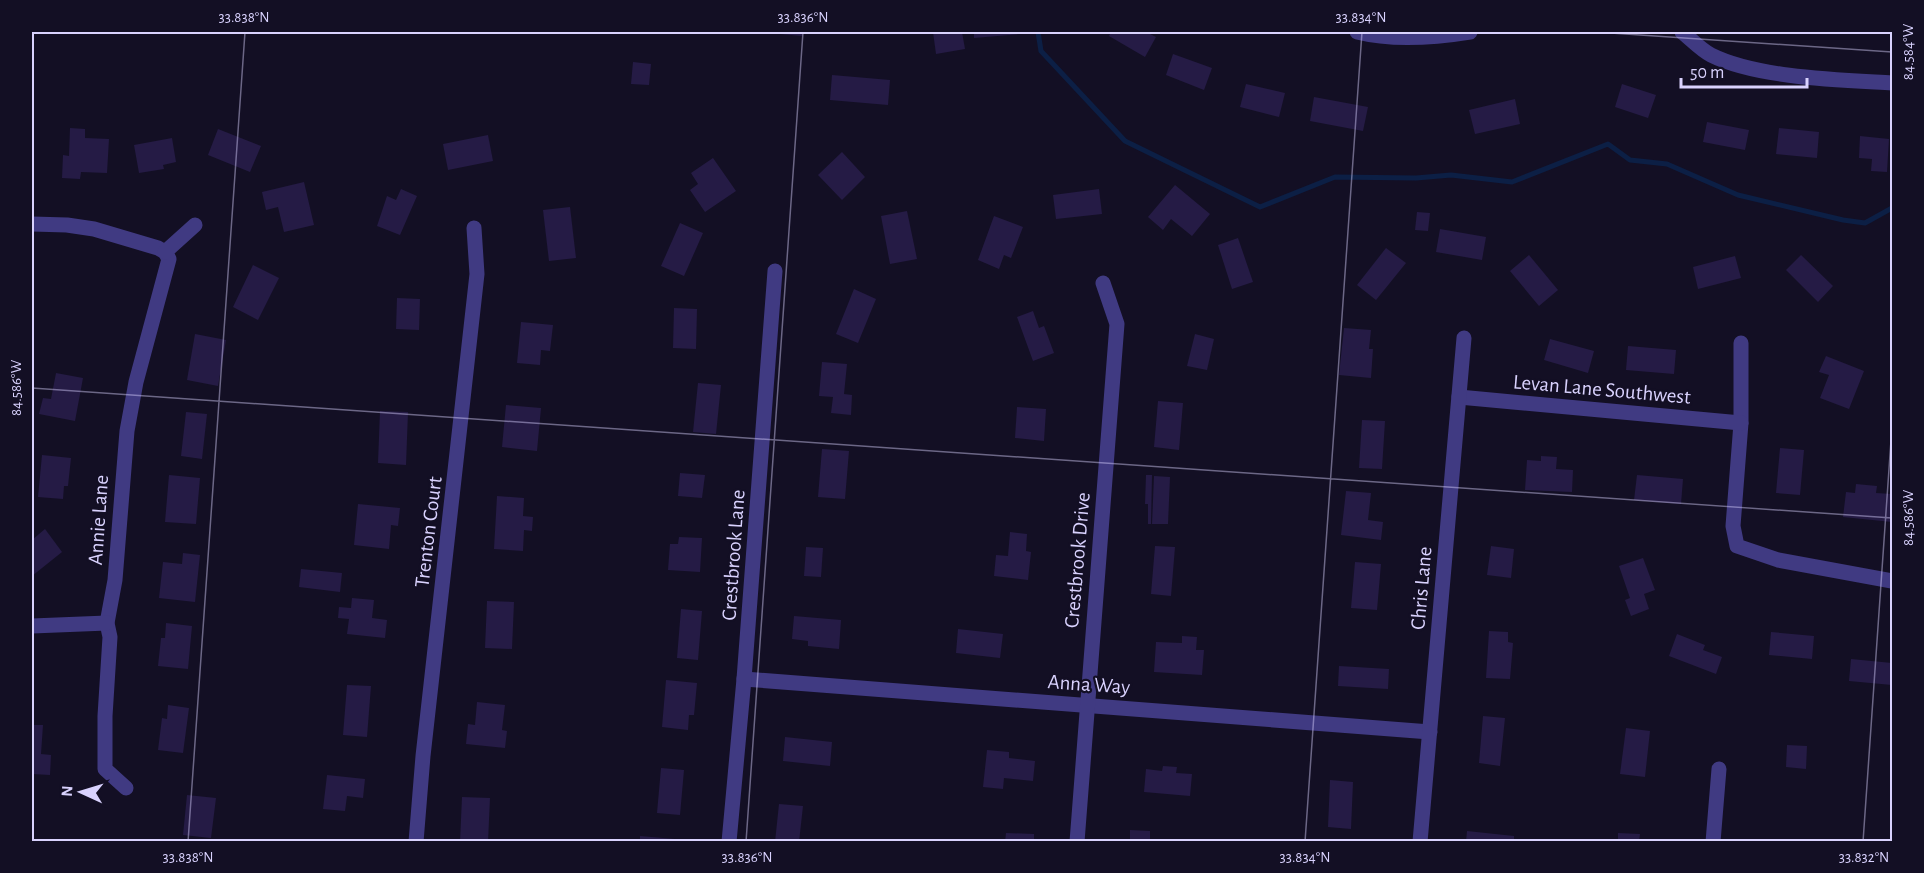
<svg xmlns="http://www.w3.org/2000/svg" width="1924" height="873" viewBox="0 0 1924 873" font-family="'Alegreya Sans',sans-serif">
  <rect width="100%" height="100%" fill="#130f24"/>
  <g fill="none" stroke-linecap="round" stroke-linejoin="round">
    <path stroke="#0c1f45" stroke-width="5" d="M1038 32 1041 51 1125 141 1260 207 1335 177 1416 178 1451 175 1512 182 1608 144 1630 160 1667 164 1738 195 1843 220 1865 223 1892 208"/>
  </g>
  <g fill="#251b45">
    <path d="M770 32H802V36L770 33Z"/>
    <path d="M933 32H962L965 49 936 54Z"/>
    <path d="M974 32H1020V34L974 38Z"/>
    <path d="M1111 32H1146L1156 37 1145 57 1109 36Z"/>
    <path d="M1173 54 1212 68 1204 90 1166 75Z"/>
    <path d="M633 62 651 64 649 85 631 84Z"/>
    <path d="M832 75 890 80 888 105 830 100Z"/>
    <path d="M1246 84 1285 93 1279 117 1240 107Z"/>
    <path d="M1622 84 1656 95 1648 118 1615 107Z"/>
    <path d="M1314 97 1368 107 1363 131 1310 121Z"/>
    <path d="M1515 99 1520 124 1475 134 1469 110Z"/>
    <path d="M1707 122 1749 130 1745 150 1703 142Z"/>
    <path d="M70 128 85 129V138L109 139 107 173 81 172 80 179 62 178 63 155 69 156Z"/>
    <path d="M1779 128 1819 132 1817 158 1776 154Z"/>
    <path d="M218 129 261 146 250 172 208 155Z"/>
    <path d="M488 135 493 161 448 170 443 144Z"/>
    <path d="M1860 136 1889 139 1887 172 1871 171 1872 159 1859 158Z"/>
    <path d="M172 138 176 162 163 165 164 169 139 173 134 145Z"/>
    <path d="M842 152 865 177 842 200 818 175Z"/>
    <path d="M713 158 736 191 705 212 690 190 698 184 691 173Z"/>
    <path d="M304 182 314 225 284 232 278 207 266 210 262 192Z"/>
    <path d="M1175 185 1210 214 1192 236 1171 219 1163 230 1148 217Z"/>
    <path d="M401 189 417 196 400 235 377 226 387 196 396 200Z"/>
    <path d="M1099 189 1102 214 1056 219 1053 195Z"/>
    <path d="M570 207 576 258 549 261 543 210Z"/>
    <path d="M907 211 917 259 890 264 881 216Z"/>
    <path d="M1417 212 1430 213 1428 231 1415 230Z"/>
    <path d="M994 216 1023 227 1011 258 1004 255 999 269 978 260Z"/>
    <path d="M680 223 703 233 684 276 661 266Z"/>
    <path d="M1440 229 1486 237 1482 260 1436 252Z"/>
    <path d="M1238 238 1253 282 1232 289 1218 245Z"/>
    <path d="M1386 248 1406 263 1376 300 1357 285Z"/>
    <path d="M1529 255 1558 290 1539 306 1510 271Z"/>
    <path d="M1801 255 1833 286 1818 302 1786 270Z"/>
    <path d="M1735 256 1741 278 1698 289 1693 267Z"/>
    <path d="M253 265 279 278 258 320 233 307Z"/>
    <path d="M854 289 876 299 858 343 836 334Z"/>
    <path d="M397 298 420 299 419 330 396 329Z"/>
    <path d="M674 308 697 309 696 349 673 348Z"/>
    <path d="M1033 311 1039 328 1044 326 1054 353 1033 361 1017 317Z"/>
    <path d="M521 322 553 325 550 351 541 350 540 365 517 363Z"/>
    <path d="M1344 328 1371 330 1369 349H1373L1371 378 1339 375Z"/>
    <path d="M195 334 226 340 218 386 187 380Z"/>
    <path d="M1195 334 1214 339 1207 370 1187 366Z"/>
    <path d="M1550 339 1594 351 1588 373 1544 360Z"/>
    <path d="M1628 346 1676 350 1674 374 1626 370Z"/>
    <path d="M1826 356 1864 371 1849 409 1820 398 1829 375 1819 372Z"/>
    <path d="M822 362 847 364 844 394 852 395 851 415 831 413 833 397 819 396Z"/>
    <path d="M56 373 83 378 75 421 39 414 43 398 51 399Z"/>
    <path d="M698 383 721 385 716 434 693 432Z"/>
    <path d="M1158 401 1183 403 1179 450 1154 447Z"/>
    <path d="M506 405 541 408 537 451 502 447Z"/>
    <path d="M1017 407 1046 409 1044 441 1015 438Z"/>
    <path d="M380 411 408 412 406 465 378 463Z"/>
    <path d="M186 412 207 414 202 459 181 456Z"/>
    <path d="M1362 420 1385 421 1382 469 1359 468Z"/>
    <path d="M1780 448 1804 450 1800 495 1776 493Z"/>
    <path d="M822 449 849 451 845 499 818 497Z"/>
    <path d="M42 455 71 458 68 486H64L63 499 38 497Z"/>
    <path d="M1541 456 1557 457 1556 469 1573 470 1572 492 1525 490 1527 460 1541 461Z"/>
    <path d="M680 473 705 475 702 498 678 496Z"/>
    <path d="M169 475 200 478 196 524 165 522Z"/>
    <path d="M1146 475H1152L1151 524H1148V504H1145Z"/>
    <path d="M1637 475 1683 479 1681 504 1634 500Z"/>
    <path d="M1154 476 1170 477 1168 524H1152Z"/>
    <path d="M1856 484 1877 486 1876 493 1892 494V522L1843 517 1846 492 1855 493Z"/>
    <path d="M1346 491 1371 493 1368 520 1383 522 1381 540 1341 535Z"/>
    <path d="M497 496 524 498 523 516 533 517 532 531 524 530 523 551 494 549Z"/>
    <path d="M358 504 400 508 398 526 391 525 389 549 354 545Z"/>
    <path d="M45 529 62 552 32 576V540Z"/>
    <path d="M1010 532 1027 534 1026 551 1031 552 1028 580 994 576 996 555 1008 556Z"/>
    <path d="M679 537 702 538 700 572 668 570 670 544H678Z"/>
    <path d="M1155 546 1175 547 1171 596 1151 594Z"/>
    <path d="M1491 546 1514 549 1511 578 1487 575Z"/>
    <path d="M806 547 823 548 821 577 804 576Z"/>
    <path d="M183 553 200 555 195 602 159 598 163 562 182 564Z"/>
    <path d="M1643 558 1655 590 1644 594 1649 609 1631 616 1625 600 1630 598 1619 566Z"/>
    <path d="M1355 562 1381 564 1377 610 1351 608Z"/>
    <path d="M301 569 342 573 340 592 299 587Z"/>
    <path d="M352 598 374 600 372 618 387 620 385 638 347 634 349 619 338 618 339 607 351 608Z"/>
    <path d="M487 601 514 602 512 649 485 648Z"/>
    <path d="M681 609 702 611 698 660 677 658Z"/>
    <path d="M794 616 841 620 839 649 808 646V641L792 639Z"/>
    <path d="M166 623 192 626 188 669 158 666 161 638H165Z"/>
    <path d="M958 629 1003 634 1000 658 956 653Z"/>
    <path d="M1489 631 1508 632V642L1513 643 1510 679 1486 678Z"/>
    <path d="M1771 632 1814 636 1812 659 1769 655Z"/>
    <path d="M1677 634 1705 645 1703 650 1722 657 1716 674 1669 656Z"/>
    <path d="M1182 636 1197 637 1196 650H1204L1202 675 1154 672 1156 642 1182 643Z"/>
    <path d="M1851 659 1892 663V685L1849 681Z"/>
    <path d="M1339 666 1389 669 1388 689 1338 686Z"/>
    <path d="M666 680 697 683 694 715H689L688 730 662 727Z"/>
    <path d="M347 685 371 686 367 737 343 735Z"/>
    <path d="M477 702 505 705 502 730 507 731 505 748 466 744 468 724 475 725Z"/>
    <path d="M168 705 189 708 183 753 158 750 162 718 167 719Z"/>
    <path d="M1483 716 1505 718 1500 766 1479 763Z"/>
    <path d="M32 725H43L41 754 51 755 50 775 32 774Z"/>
    <path d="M1626 728 1650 731 1645 777 1620 774Z"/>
    <path d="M785 737 832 742 830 766 783 761Z"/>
    <path d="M1787 745 1807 746 1806 769 1786 767Z"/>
    <path d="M987 750 1009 752V758L1035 761 1033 781 1004 778 1003 789 983 787Z"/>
    <path d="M1163 766 1177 767 1176 773 1192 774 1190 796 1144 792 1146 769 1162 771Z"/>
    <path d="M661 768 684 770 680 815 657 813Z"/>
    <path d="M327 775 365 779 363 798 347 796 345 811 323 809Z"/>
    <path d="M1330 780 1353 782 1351 829 1328 827Z"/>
    <path d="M187 795 216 798 211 838 183 835Z"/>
    <path d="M462 797 490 798 488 842H460Z"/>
    <path d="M779 804 803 806 799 842H775Z"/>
    <path d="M1130 830 1150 831V842H1130Z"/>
    <path d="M1467 831 1514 836V842H1466Z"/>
    <path d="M1006 833 1034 834V842H1005Z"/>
    <path d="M1618 833 1640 834 1639 842H1618Z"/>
    <path d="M640 836 675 839V842H640Z"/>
  </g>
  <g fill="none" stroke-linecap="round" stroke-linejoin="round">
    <g stroke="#403a82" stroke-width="15">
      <path d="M1357 32C1393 41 1433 38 1470 32"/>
      <path d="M1682 32C1691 39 1701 50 1711 55 1757 78 1840 80 1892 83"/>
      <path d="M32 224 67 225 94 229 158 248 165 252 169 259 136 382 127 431 115 580 107 623 110 637 105 716V769L126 788"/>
      <path d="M165 252 195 225"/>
      <path d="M1741 343V423L1733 526 1737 546 1778 560 1892 581"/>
      <path d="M1459 397 1741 423"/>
      <path d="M32 626 107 623"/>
      <path d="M744 679 1430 732"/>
      <path d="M416 842 423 756 477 274 474 228"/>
      <path d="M729 842 744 679 775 271"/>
      <path d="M1077 842 1117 324 1103 283"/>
      <path d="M1420 842 1464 338"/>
      <path d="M1713 842 1719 769"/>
    </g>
  </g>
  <path fill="none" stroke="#d9d2fe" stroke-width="1.5" stroke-opacity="0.45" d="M1596 32 1892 52M32 388 1892 518M188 842 245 32M746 842 803 32M1305 842 1362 32M1863 842 1892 426"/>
  <g text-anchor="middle" stroke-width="4.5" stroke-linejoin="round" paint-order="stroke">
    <g font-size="21" fill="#d9d2fe" stroke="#130f24">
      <text transform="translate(1602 389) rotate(5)" y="7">Levan Lane Southwest</text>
      <text transform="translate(98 520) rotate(-86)" y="7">Annie Lane</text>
      <text transform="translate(428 532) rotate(-83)" y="7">Trenton Court</text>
      <text transform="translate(733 555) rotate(-86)" y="7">Crestbrook Lane</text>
      <text transform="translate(1077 560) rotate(-85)" y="7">Crestbrook Drive</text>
      <text transform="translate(1421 588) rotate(-85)" y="7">Chris Lane</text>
      <text transform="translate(1089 684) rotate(4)" y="7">Anna Way</text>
    </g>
  </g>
  <rect width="1924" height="873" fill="none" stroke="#130f24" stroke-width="66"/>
  <g transform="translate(81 792) rotate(274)" stroke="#130f24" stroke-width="4.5" paint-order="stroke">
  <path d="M0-4.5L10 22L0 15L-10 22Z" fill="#d9d2fe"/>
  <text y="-9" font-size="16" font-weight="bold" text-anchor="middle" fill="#d9d2fe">N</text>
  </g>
  <path d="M1681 78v9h126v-9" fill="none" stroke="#d9d2fe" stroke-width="3"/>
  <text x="1690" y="78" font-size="18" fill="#d9d2fe" stroke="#130f24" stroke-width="4.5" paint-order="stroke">50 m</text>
  <rect x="33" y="33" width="1858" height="807" fill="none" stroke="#d9d2fe" stroke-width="2"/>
  <g font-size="15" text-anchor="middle" fill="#d9d2fe">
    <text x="244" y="22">33.838°N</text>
    <text x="803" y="22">33.836°N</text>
    <text x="1361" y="22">33.834°N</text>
    <text transform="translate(1908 52) rotate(-90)" y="5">84.584°W</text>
    <text transform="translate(16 388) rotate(-90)" y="5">84.586°W</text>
    <text transform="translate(1908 518) rotate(-90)" y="5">84.586°W</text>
    <text x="188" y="862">33.838°N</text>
    <text x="747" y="862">33.836°N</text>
    <text x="1305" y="862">33.834°N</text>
    <text x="1864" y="862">33.832°N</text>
  </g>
</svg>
